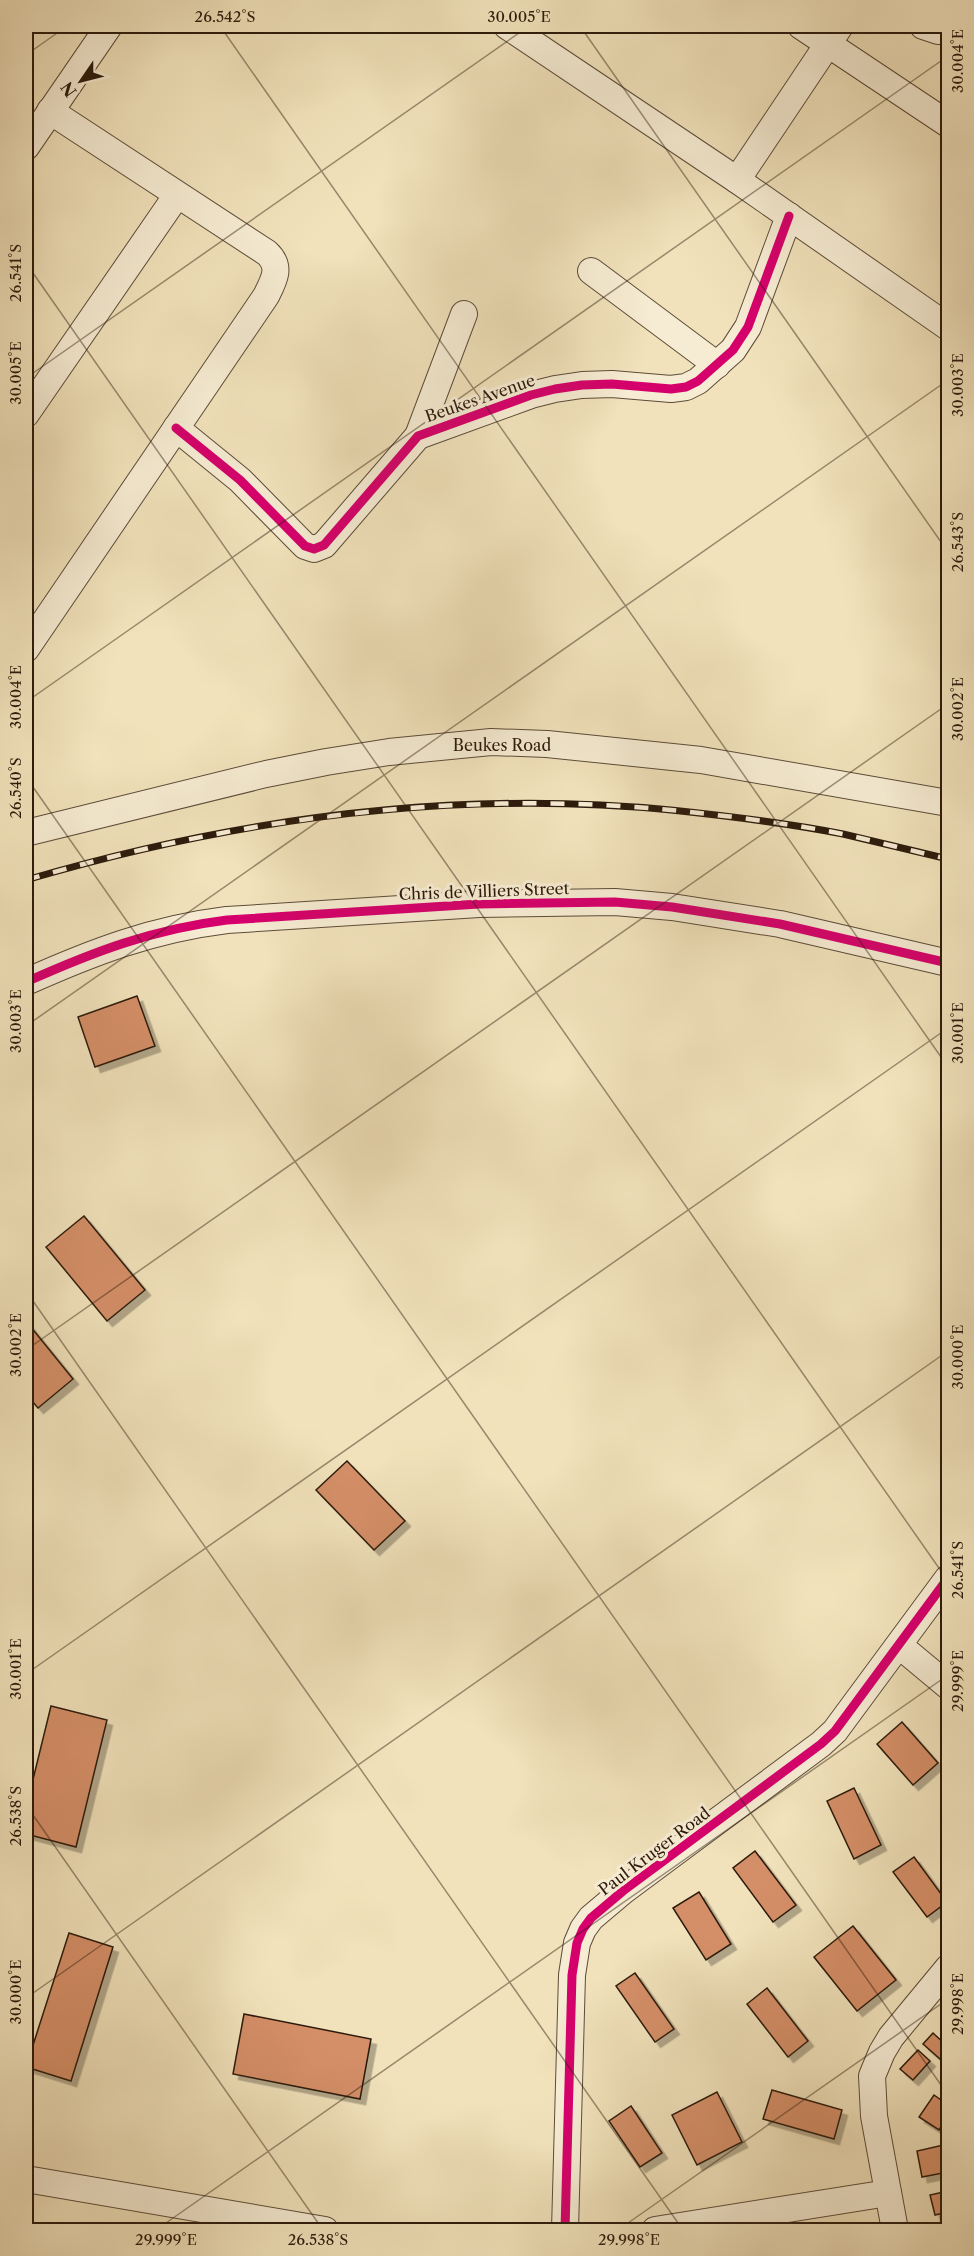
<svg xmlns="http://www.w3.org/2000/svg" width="974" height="2256" viewBox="0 0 974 2256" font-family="'Libre Caslon Text',serif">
  <defs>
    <filter id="shadow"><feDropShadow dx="5.5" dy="5.5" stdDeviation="0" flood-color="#0004"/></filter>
  </defs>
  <rect width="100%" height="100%" fill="#f1e2bb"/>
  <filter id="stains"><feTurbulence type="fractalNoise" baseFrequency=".00333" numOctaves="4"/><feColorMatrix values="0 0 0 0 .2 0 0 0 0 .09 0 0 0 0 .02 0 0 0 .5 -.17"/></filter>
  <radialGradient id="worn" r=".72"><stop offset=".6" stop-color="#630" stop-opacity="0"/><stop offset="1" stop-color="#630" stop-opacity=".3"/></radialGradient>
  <g fill="#d58f67" stroke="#2c1a0c" stroke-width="1.5" filter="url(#shadow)">
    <path d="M137 996 155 1046 95 1067 78 1017Z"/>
    <path d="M84 1216 145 1290 107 1321 46 1247Z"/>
    <path d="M26 1321 73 1379 38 1408 26 1394Z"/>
    <path d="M347 1461 405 1521 374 1550 316 1490Z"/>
    <path d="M51 1706 107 1720 76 1847 26 1834V1808Z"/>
    <path d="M902 1722 938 1763 913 1785 877 1744Z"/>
    <path d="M854 1788 881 1845 854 1859 827 1801Z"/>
    <path d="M755 1851 796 1905 773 1922 733 1868Z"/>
    <path d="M914 1857 947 1902 927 1917 893 1872Z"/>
    <path d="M699 1892 731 1944 706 1960 673 1908Z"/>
    <path d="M853 1926 896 1980 857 2011 814 1957Z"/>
    <path d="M69 1933 113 1947 71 2081 26 2067Z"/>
    <path d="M635 1973 674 2029 655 2042 616 1986Z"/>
    <path d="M767 1988 808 2041 788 2057 747 2004Z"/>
    <path d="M244 2014 371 2039 360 2099 233 2074Z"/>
    <path d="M933 2033 948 2047V2066L923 2044Z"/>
    <path d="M918 2050 930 2061 913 2080 900 2069Z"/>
    <path d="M772 2090 842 2110 834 2139 763 2119Z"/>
    <path d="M717 2092 742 2142 697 2165 672 2115Z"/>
    <path d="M934 2095 948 2105V2116L939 2130 919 2117Z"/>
    <path d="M631 2106 662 2153 640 2167 609 2121Z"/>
    <path d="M948 2144V2172L922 2177 917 2151Z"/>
    <path d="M948 2191V2212L935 2215 930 2195Z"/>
  </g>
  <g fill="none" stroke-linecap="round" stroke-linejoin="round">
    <g stroke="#5d4c38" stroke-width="28">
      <g id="minor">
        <path d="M507 26 737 180 948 327"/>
        <path d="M801 26 948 124"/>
        <path d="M923 26 938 31 948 30"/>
        <path d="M26 147 109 26"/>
        <path d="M737 180 840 26"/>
        <path d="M591 271 717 365"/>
        <path d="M26 414 177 195"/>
        <path d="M176 428 240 480 305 546 314 549 324 545 418 436 531 395 555 389 582 385 612 384 671 389 686 387 698 381 733 350 748 327 789 216"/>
        <path d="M418 436 464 314"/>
        <path d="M26 649 266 296C274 280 282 267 267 253L50 111"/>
        <path d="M26 833 266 774 326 762 389 752 491 742 547 744 701 760 948 803"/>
        <path d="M26 982C93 952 153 929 227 920L479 904 615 902 672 907 780 924 948 963"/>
        <path d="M900 1646 948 1686"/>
        <path d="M26 2179 325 2230"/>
        <path d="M565 2230 572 1975 577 1943 583 1929 591 1918 623 1891 821 1744 835 1731 948 1578"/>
        <path d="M655 2230 888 2193"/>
        <path d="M895 2230 874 2116 872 2076 882 2052 891 2037 948 1968"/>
      </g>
    </g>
    <use href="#minor" stroke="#f6ecd3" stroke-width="26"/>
    <g stroke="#2c1a0c" stroke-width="7">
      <path id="rail" d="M26 880C234 819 454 789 671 810 728 816 787 823 843 834 878 842 913 851 948 859"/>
    </g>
    <use href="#rail" stroke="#f6ecd3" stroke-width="4.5" stroke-dasharray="14" stroke-linecap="butt"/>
    <g stroke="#f6ecd3" stroke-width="13">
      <g id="cycleway">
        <path d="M176 428 240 480 305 546 314 549 324 545 418 436 531 395 555 389 582 385 612 384 671 389 686 387 698 381 733 350 748 327 789 216"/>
        <path d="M26 982C93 952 153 929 227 920L479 904 615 902 672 907 780 924 948 963"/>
        <path d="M565 2230 572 1975 577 1943 583 1929 591 1918 623 1891 821 1744 835 1731 948 1578"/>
      </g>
    </g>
    <use href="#cycleway" stroke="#d6006c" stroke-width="9"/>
  </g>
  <path fill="none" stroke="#2c1a0c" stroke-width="1.5" stroke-opacity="0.45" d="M220 26 948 1067M580 26 948 552M940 26 948 38M26 55 67 26M26 263 948 1581M26 378 529 26M26 702 948 56M26 777 948 2095M26 1026 948 380M26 1291 683 2230M26 1350 948 704M26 1674 948 1028M26 1805 323 2230M26 1998 948 1351M156 2230 948 1675M618 2230 948 1999"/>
  <g text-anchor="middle" stroke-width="6" stroke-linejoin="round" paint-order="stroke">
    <g font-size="16" fill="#2c1a0c" stroke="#f6ecd3">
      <text transform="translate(480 398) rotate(-19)" y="6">Beukes Avenue</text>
      <text x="502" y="751">Beukes Road</text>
      <text transform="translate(484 891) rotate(-2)" y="6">Chris de Villiers Street</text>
      <text transform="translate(654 1851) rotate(-37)" y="6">Paul Kruger Road</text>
    </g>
  </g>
  <rect width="974" height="2256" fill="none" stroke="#f1e2bb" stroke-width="66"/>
  <g transform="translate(81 81) rotate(235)" stroke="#f6ecd3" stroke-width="4.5" paint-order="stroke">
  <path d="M0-4.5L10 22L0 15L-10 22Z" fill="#2c1a0c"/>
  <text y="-9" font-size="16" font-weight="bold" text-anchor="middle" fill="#2c1a0c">N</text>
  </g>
  <rect x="33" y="33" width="908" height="2190" fill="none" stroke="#2c1a0c" stroke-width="2"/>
  <g font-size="15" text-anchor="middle" fill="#2c1a0c">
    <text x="225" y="22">26.542°S</text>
    <text x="519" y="22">30.005°E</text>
    <text transform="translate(958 61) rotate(-90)" y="5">30.004°E</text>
    <text transform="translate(16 273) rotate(-90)" y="5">26.541°S</text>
    <text transform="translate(16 373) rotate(-90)" y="5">30.005°E</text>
    <text transform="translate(958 385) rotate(-90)" y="5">30.003°E</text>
    <text transform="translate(958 542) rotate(-90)" y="5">26.543°S</text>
    <text transform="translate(16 697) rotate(-90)" y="5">30.004°E</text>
    <text transform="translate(958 709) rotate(-90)" y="5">30.002°E</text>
    <text transform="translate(16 788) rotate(-90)" y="5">26.540°S</text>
    <text transform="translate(16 1021) rotate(-90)" y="5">30.003°E</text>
    <text transform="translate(958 1033) rotate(-90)" y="5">30.001°E</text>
    <text transform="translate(16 1345) rotate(-90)" y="5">30.002°E</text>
    <text transform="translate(958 1357) rotate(-90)" y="5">30.000°E</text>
    <text transform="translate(958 1570) rotate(-90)" y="5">26.541°S</text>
    <text transform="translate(16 1669) rotate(-90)" y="5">30.001°E</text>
    <text transform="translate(958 1681) rotate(-90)" y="5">29.999°E</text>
    <text transform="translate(16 1816) rotate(-90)" y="5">26.538°S</text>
    <text transform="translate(16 1992) rotate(-90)" y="5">30.000°E</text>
    <text transform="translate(958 2004) rotate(-90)" y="5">29.998°E</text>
    <text x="166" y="2245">29.999°E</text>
    <text x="318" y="2245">26.538°S</text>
    <text x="629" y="2245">29.998°E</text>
  </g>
  <rect width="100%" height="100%" filter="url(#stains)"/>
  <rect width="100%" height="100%" fill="url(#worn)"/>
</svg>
